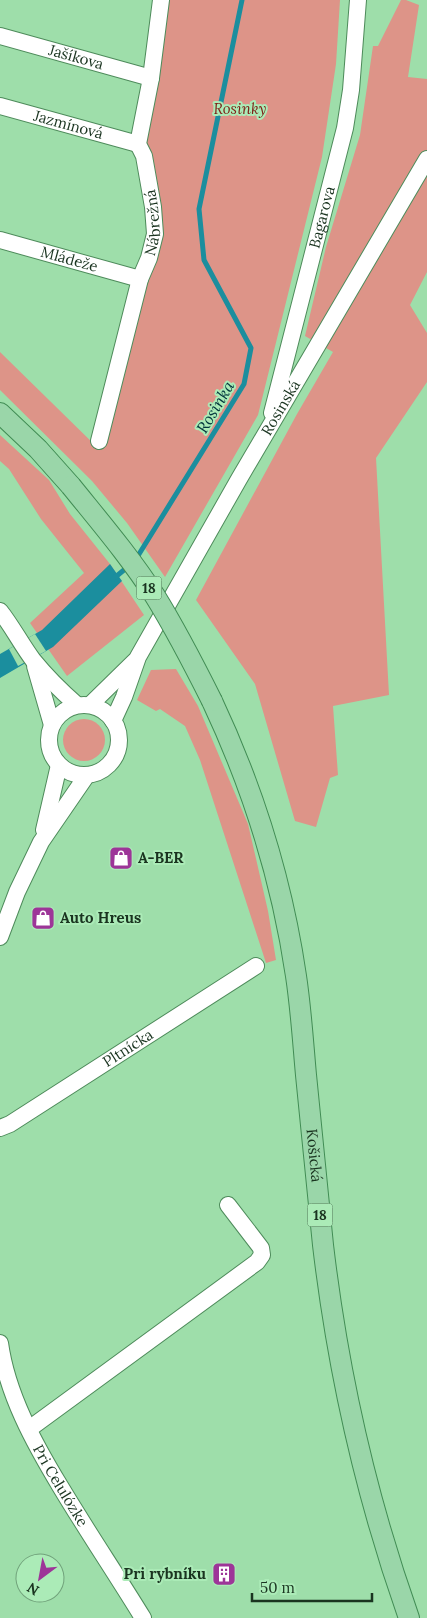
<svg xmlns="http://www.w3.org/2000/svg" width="427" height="1618" viewBox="0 0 427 1618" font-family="Lora,serif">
  <rect width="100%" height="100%" fill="#9edeaa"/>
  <g fill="#dd9488">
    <path d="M167 0H340L336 64 322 157 258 415 165 577 127 523 92 481 0 390V352L100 450 138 299 159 233 146 137Z"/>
    <path d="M401 0H406L419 5 408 77 427 79V272L410 305 427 333V382L376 458 389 695 333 706 338 775 330 778 316 827 295 821 255 684 196 600 297 414 333 352 305 336 326 247 360 135 373 46H378Z"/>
    <path d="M0 435 49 480 70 514 110 564 144 615 67 676 30 623 84 573 41 519 9 469 0 461Z"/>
    <path d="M176 669 198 706 248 824 268 911 276 960 266 963 200 760 185 726 160 709 156 711 137 700 151 670Z"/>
    <circle cx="84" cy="740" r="21"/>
  </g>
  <path fill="#1b8e9e" d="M110 564 122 581 53 647 0 678V654L42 630Z"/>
  <path fill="#9edeaa" d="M35 634 46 651 18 666 9 649Z"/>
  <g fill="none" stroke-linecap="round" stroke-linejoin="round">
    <g stroke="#1b8e9e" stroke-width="5">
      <path d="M136 559 244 384 251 348 204 260 199 209 242 0"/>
      <path d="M113 579 130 565"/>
    </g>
    <g stroke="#4e8b5b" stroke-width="18">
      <g id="minor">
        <path id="s1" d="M0 36 151 78"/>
        <path id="s2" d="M0 106 138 144"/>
        <path id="s3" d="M0 240 140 279"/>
        <path id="s4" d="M272 413 345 128 351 90 358 0"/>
        <path id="s5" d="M99 441 140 279 149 258 155 234 153 207 144 156 138 144 151 78 161 0"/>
        <path d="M0 611C12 626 21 644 33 660 46 676 61 691 77 705"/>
        <path d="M35 666 52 725"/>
        <path d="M90 705 135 661"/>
        <circle cx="84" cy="740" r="35"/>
        <path id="s6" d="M113 721 124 697 138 657 239 479 427 159"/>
        <path d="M44 830 59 765"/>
        <path d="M0 937 17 892 41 842 87 775"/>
        <path id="s7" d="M0 1128 10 1124 256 966"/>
        <path id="s8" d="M0 1343C7 1394 34 1443 60 1486 87 1531 116 1574 143 1618"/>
        <path d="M29 1429 257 1262 262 1255 261 1248 228 1205"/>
      </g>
    </g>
    <g stroke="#418c54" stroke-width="22">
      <g id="major">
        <path d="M0 413 38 449 71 486"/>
        <path id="s9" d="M212 701C253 788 282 881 296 976 301 1009 303 1042 306 1075 312 1132 317 1188 323 1245 338 1372 366 1497 409 1618"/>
      </g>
    </g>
    <use href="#minor" stroke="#fff" stroke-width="16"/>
    <use href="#major" stroke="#9ad6a9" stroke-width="20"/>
    <g stroke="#418c54" stroke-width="22" stroke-linecap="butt">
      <path id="major-bridge" d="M71 486C100 522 130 557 155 596 176 630 194 665 212 701"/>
    </g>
    <use href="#major-bridge" stroke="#9ad6a9" stroke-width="20"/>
  </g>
  <defs>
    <g id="shop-square" transform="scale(1.25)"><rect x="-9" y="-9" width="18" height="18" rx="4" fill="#9d3598" stroke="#abebb7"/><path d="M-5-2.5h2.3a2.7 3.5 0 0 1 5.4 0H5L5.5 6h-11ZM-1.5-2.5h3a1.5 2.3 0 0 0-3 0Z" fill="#fff"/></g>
    <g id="building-square" transform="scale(1.25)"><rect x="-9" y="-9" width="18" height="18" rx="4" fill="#9d3598" stroke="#abebb7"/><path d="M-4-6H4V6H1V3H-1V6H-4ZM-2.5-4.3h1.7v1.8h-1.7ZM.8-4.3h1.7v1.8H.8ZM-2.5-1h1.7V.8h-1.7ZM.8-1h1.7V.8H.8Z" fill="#fff"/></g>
  </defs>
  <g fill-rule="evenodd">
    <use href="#shop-square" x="121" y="858"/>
    <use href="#shop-square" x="43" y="918"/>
    <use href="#building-square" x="224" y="1574"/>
  </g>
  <g text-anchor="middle" stroke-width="4" stroke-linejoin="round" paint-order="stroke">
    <g fill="#abebb7" stroke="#466b4d" stroke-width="1">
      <rect x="136.5" y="576.5" width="25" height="23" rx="4"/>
      <rect x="307.5" y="1203.5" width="25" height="23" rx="4"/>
    </g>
    <g font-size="14" font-weight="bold" fill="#1a3420">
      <text x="149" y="593">18</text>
      <text x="320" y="1220">18</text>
    </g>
    <g font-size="15" fill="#1a3420" stroke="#abebb7">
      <text dy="5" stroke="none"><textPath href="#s1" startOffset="79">Jašíkova</textPath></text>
      <text dy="5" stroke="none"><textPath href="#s2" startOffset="71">Jazmínová</textPath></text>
      <text dy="5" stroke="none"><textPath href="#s4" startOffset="202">Bagarova</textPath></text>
      <text dy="5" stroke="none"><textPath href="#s5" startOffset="226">Nábrežná</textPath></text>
      <text dy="5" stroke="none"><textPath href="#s3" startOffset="72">Mládeže</textPath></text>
      <text dy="5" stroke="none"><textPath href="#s6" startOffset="356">Rosinská</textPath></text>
      <text dy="5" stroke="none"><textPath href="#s7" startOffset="151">Pltnícka</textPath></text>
      <text dy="5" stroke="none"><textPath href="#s9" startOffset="469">Košická</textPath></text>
      <text dy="5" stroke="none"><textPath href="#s8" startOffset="156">Pri Celulózke</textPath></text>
    </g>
    <g font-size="15" font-style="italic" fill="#7e2319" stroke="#abebb7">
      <text x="240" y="114">Rosinky</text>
    </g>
    <g font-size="15" font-weight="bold" fill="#1a3420" stroke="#abebb7" text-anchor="start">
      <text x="138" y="863">A-BER</text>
      <text x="60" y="923">Auto Hreus</text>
      <text x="206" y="1579" text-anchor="end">Pri rybníku</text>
    </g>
    <g font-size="16" font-style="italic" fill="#03363d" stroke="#abebb7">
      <text transform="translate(215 407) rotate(-59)" y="6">Rosinka</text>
    </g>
  </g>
  <g transform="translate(40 1578) rotate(212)"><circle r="24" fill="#abebb7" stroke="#71a27b"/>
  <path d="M0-4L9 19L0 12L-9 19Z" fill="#9d3598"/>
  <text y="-8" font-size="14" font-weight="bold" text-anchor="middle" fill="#1a3420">N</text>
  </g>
  <path d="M252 1593v8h120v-8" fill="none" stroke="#1a3420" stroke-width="2.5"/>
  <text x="260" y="1593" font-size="15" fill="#1a3420" stroke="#abebb7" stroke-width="4" paint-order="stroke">50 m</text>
</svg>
